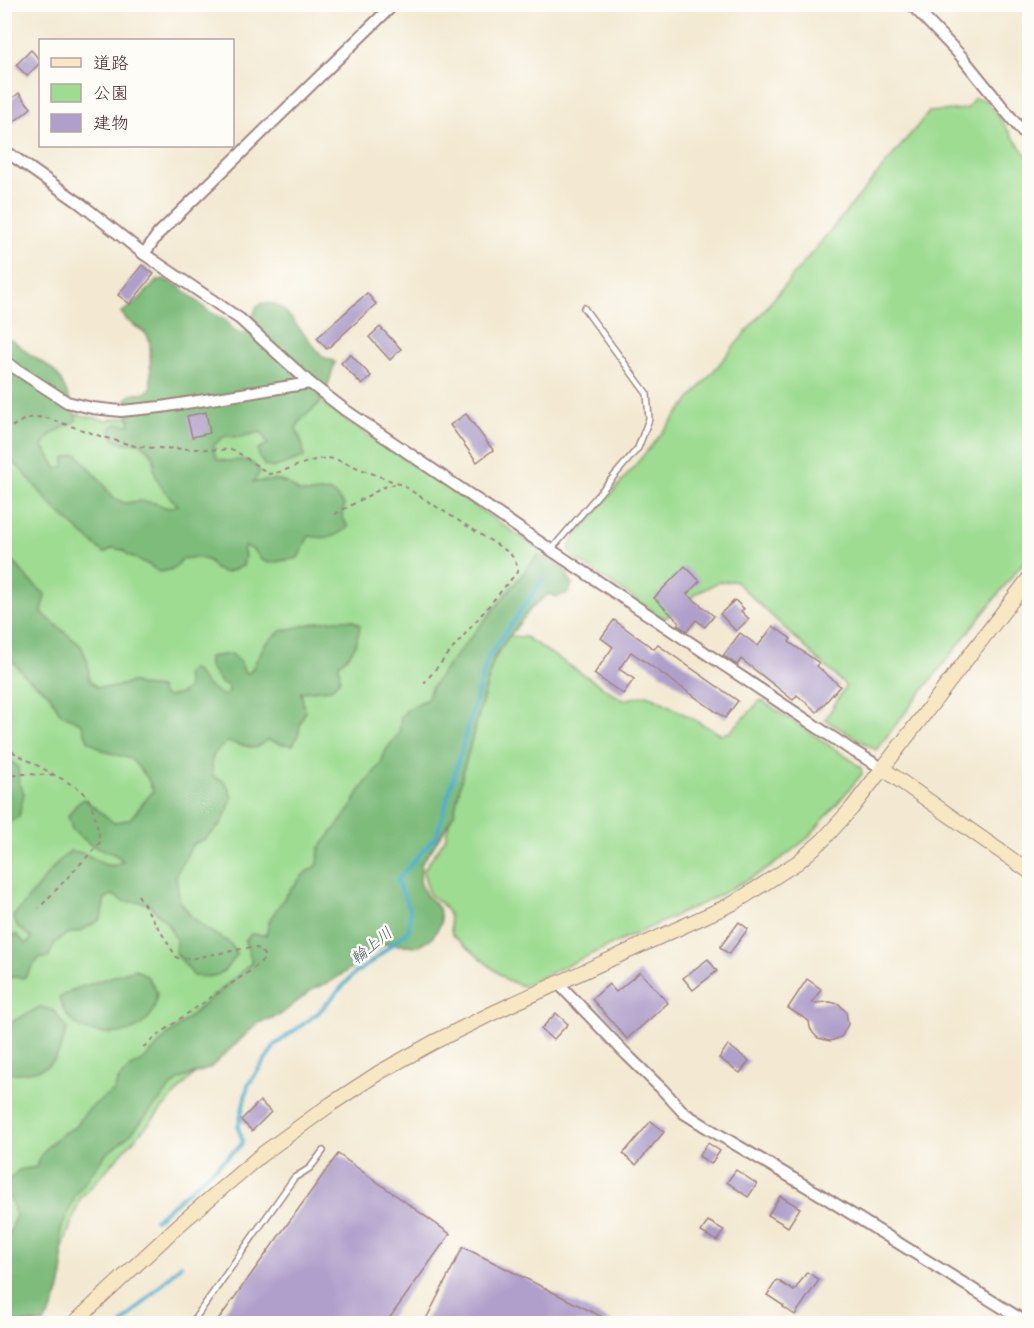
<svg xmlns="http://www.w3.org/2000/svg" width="1034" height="1328" viewBox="0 0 1034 1328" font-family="Delius,'Klee One',sans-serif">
  <rect width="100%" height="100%" fill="#fdfcf7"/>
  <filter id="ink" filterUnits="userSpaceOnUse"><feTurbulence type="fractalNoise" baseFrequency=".0167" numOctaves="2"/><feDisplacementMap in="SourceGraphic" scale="12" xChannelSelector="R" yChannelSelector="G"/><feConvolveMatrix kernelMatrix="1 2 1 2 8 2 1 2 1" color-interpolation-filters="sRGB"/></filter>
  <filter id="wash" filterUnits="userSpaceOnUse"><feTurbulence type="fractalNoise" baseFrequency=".008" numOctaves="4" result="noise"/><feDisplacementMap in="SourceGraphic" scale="24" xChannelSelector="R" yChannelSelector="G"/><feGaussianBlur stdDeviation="1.35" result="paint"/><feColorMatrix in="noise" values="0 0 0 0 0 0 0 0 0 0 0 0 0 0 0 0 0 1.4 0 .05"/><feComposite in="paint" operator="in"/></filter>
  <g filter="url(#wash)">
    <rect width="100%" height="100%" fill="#f3e9d2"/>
    <g fill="#9ddc91" stroke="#747e5e" stroke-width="1.5">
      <path d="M974 98 986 100 1029 159V555L876 750 825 720 846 686 735 581 719 582 697 593 664 619 573 557 569 550 573 540 929 112 967 109Z"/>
      <path d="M4 369 68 413 106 420 305 390 329 409 551 557 456 681 265 996 80 1199 36 1324 4 1323Z"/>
      <path d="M507 636 525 637 623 700 647 695 655 698 720 734 730 732 761 700 853 761 861 768 862 774 808 838 769 868 714 898 522 986 507 980 452 935 449 914 443 905 429 894 423 871 445 839 489 670Z"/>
    </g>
    <g fill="#7ebc7b" stroke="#646e53" stroke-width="1.5">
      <path d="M163 279 180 287 208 311 225 320 235 331 246 334 257 306 263 303 275 304 286 312 323 357 335 362 324 399 301 420 296 428 303 446 304 457 273 468 264 465 259 457 258 449 268 444 261 432 240 437 225 436 215 444 213 449 217 459C236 466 246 451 260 472L253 482 277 480 287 483 299 492 310 493 329 491 336 496 344 505 342 516 348 527C333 539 327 539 309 536L298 558 269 563 261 560 255 551 246 546 243 549 245 555 243 566 225 573 215 569 209 561 198 557 182 559C176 568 170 571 159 572L149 565 128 555 123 550 113 548 104 553 55 509 18 466 5 458V338C14 339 20 347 28 353 38 360 51 366 58 376 67 389 71 406 77 420L50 435 43 446 57 469 64 466 65 458 77 454 101 481 113 498 125 503 141 501 155 503 168 508 178 505C168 496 159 487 155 473 153 468 155 463 154 458 152 453 145 447 141 443H124L114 439 110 428 117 424 130 425 126 399C135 391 136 395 144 393 147 392 149 390 151 388L150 342C147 330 136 328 128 321 125 319 124 315 121 313L135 303 157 281Z"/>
      <path d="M5 552 9 556 29 580 45 594 42 613 81 646 88 662 89 680 97 687H116L131 682 142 686 160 688 162 694 166 697 180 694 188 688 186 674 192 669C199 673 201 680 207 685 211 688 220 694 225 696L229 692 228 685 222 684 209 666V657L232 654 241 663 244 672 248 673 251 671 265 644 281 631 319 622 337 620H352L360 625C356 646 356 650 339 664L340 679 331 689 301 692 305 712 300 724 299 733 293 745 281 744 268 740 255 748 228 742C212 753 210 756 213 776L226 783 232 797 227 812 219 826 205 839 193 844 176 875 179 899 190 915 206 929 230 943 237 954C224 974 218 979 194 976L176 953 177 940 166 922 147 903 123 901 113 895 105 898 101 919 81 931 67 934 55 943 48 958H39L24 978 10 977 5 973V935H17L26 944 32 938 18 927 13 917 58 862 70 851C75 852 81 852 85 854 100 860 106 872 123 861L116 855 91 845 72 829 68 816 76 805 84 799 114 823 130 819 153 791 147 777 131 759 104 751 88 740 81 723 61 714 49 694 26 677 5 652Z"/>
      <path d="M538 555C558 563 565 564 572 585L568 593 557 597 549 594 532 607 495 655 464 768 454 814 432 849 421 864 420 882 426 895 439 908 441 923 432 938 419 946 384 944 350 969 330 982 313 989 280 1015 258 1023 210 1068 180 1079 171 1087 131 1134 105 1155 75 1196 61 1229 63 1274 60 1289 53 1308 44 1323H5V1241L10 1233 16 1215 9 1196 8 1181 19 1170 36 1167C41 1150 59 1133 76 1127L81 1118 91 1107 114 1091 118 1080 130 1067 145 1059 164 1039 240 973 252 962 245 941 251 934 266 935 270 919 287 894 306 872 318 865 319 849 351 808 359 792 381 763 386 750 399 733 401 718 407 709 427 699 431 688 448 665Z"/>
      <path d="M4 756 18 767C20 780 16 780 24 793L19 816 10 822 5 823Z"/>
      <path d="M135 969 147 976 157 992C156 998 155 1006 153 1011 143 1030 124 1035 104 1033 94 1032 85 1032 77 1025 67 1018 63 1009 59 998L72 990Z"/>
      <path d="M40 1007 54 1011 67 1029C63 1040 61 1052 54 1060 45 1071 22 1075 9 1072L5 1076V1029L15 1020Z"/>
    </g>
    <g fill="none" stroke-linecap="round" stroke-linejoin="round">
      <g stroke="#4eb0cd" stroke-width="4">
        <path d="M155 1220 240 1146 243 1141 238 1128 248 1085 276 1044 317 1014 354 974 369 964 409 930 410 910 397 880 437 835 488 657 544 578"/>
        <path d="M122 1324 181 1265"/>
      </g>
    </g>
    <g id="blocks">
      <g fill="#b09fca">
        <path d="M31 50 40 60V63L27 76 16 65Z"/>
        <path d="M19 93 31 108 4 130V105Z"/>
        <path d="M142 265 154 274 130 304 118 295Z"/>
        <path d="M367 293 376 304 327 349 317 338Z"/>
        <path d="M380 327 401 349 390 360 369 337Z"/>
        <path d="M350 354 371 376 362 385 341 363Z"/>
        <path d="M206 412 210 433 192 437 187 416Z"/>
        <path d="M466 414 493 450 477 462 450 425Z"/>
        <path d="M685 566 700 581 687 594 714 616 705 627 696 620 687 631 677 625 679 622 654 598Z"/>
        <path d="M735 600 744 609 741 611 749 619 736 631 720 614Z"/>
        <path d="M614 620 654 649 658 645 738 701 725 718 631 652 619 669 634 679 623 694 594 674 613 647 601 638Z"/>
        <path d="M773 626 791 639 789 642 819 663 817 666 840 686 817 712 797 695 793 700 741 659 737 665 723 656 740 633 758 646Z"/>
        <path d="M739 922 748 929 729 954 720 947Z"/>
        <path d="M708 959 717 971 693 990 683 978Z"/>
        <path d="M640 972 668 1003 627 1039 592 999 609 984 616 992Z"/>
        <path d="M807 979 821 989 812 1003 830 1002 839 1004 846 1012 848 1024 842 1036 836 1039 830 1041 818 1038 813 1033 810 1028 809 1021 788 1008Z"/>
        <path d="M556 1013 568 1024 553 1040 541 1029Z"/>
        <path d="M728 1045 749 1061 740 1073 719 1058Z"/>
        <path d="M260 1101 271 1112 252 1131 241 1120Z"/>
        <path d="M651 1121 664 1132 636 1165 623 1154Z"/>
        <path d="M708 1143 720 1151 711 1164 699 1156Z"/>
        <path d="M338 1154 450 1234 386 1323H216Z"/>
        <path d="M736 1170 757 1184 748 1197 727 1182Z"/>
        <path d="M780 1196 800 1208 788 1227 768 1215Z"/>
        <path d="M708 1221 724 1230 717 1241 701 1232Z"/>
        <path d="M463 1247 614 1323H424Z"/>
        <path d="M807 1272 819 1280 795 1315 783 1307 784 1306 767 1295 777 1280 794 1291Z"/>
      </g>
    </g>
  </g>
  <g filter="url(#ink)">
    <use href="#blocks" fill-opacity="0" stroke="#9e847e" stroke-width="1.5"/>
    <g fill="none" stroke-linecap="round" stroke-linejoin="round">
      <g stroke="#9e847e" stroke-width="8">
        <g id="lane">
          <path d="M551 550 638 448 649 419 647 394 584 308"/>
          <path d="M191 1324 294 1178 310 1168 323 1151"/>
        </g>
      </g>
      <g stroke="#9e847e" stroke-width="14">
        <g id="street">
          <path d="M911 4 961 56 1030 141"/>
          <path d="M4 150 81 204 144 254 240 319 310 383 345 410 551 550 850 749 882 768"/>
          <path d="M144 254 158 234 394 4"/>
          <path d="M4 361 67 402 92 408 121 411 161 407 310 383"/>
          <path d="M559 984 627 1055 662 1089 684 1113 711 1130 821 1195 1029 1324"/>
        </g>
      </g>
      <g stroke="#9e847e" stroke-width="16">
        <g id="secondary">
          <path d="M882 768 1030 872"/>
          <path d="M73 1324 180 1224 261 1155 331 1104 380 1072 434 1042 497 1011 734 903 798 862 823 840 852 808 1030 577"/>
        </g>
      </g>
      <g stroke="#9e847e" stroke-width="2" stroke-dasharray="4.5 4.5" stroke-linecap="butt">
        <path d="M4 431 25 419 34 417 47 418 103 437 135 446 155 448 234 450 269 474C291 471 313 455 335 459L402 485 510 553 516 563 518 571 424 683"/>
        <path d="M335 514 384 487 395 484"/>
        <path d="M4 747 80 789C94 801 96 822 100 840L99 844 39 908"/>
        <path d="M4 777 23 774 54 775"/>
        <path d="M138 895 177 958H194L252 947 260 949 265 957 262 961 253 969 181 1018 142 1048"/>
      </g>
      <use href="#lane" stroke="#fff" stroke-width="5"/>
      <use href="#street" stroke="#fff" stroke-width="10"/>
      <use href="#secondary" stroke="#f7e8c3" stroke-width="14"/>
    </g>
  </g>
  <g text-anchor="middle" stroke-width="5" stroke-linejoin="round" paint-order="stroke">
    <g font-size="16" font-style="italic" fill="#4c596c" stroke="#fdfcf7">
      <text transform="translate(371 945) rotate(-39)" y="6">輪上川</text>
    </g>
  </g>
  <rect width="1034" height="1328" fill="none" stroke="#fdfcf7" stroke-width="24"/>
  <rect x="39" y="39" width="195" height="108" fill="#fdfcf7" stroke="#b5a4a5" stroke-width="1.5"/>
  <rect x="51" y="58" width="30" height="9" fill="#f7e8c3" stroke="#b5a4a5" stroke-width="1.5"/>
  <text x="93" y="69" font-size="18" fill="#4a1f2b">道路</text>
  <rect x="51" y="84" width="30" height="18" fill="#9ddc91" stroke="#b5a4a5" stroke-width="1.5"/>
  <text x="93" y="99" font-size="18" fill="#4a1f2b">公園</text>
  <rect x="51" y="114" width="30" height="18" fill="#b09fca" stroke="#b5a4a5" stroke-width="1.5"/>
  <text x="93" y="129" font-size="18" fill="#4a1f2b">建物</text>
</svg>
